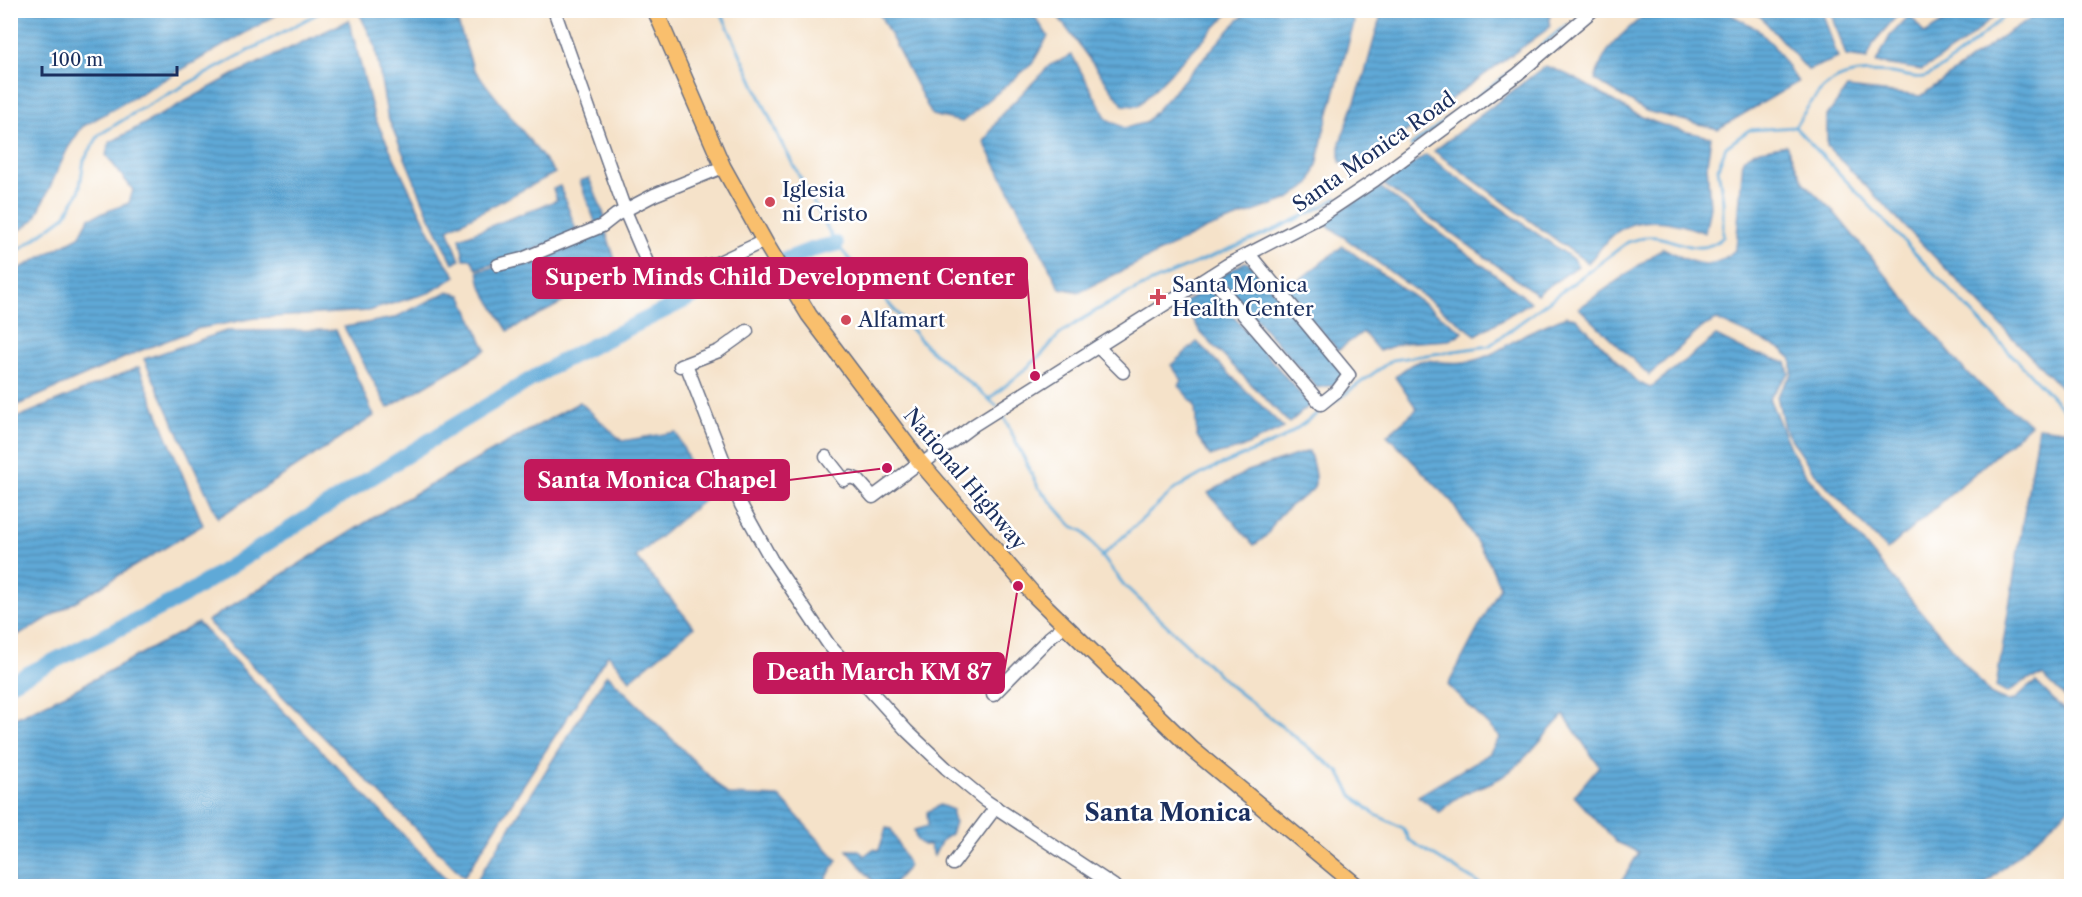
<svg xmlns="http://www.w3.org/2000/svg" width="2082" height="897" viewBox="0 0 2082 897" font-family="'Libre Caslon Text',serif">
  <defs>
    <pattern id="water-rules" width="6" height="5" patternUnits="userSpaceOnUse" patternTransform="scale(1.5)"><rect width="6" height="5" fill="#5fa9d7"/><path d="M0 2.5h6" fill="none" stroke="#4e8ab2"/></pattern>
  </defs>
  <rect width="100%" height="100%" fill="#fff"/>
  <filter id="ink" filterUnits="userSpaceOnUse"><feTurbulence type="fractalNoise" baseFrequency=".0167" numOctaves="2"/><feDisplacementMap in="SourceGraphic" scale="12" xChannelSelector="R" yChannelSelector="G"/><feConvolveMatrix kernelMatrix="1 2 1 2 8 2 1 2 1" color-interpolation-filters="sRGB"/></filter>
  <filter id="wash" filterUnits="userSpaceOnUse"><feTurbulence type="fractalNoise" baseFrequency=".008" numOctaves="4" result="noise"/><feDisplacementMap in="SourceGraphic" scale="24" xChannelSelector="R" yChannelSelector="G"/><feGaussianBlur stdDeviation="1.35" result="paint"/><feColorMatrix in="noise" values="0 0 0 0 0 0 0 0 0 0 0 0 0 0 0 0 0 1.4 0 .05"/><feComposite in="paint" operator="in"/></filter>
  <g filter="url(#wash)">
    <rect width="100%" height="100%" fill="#f5e2c9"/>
    <g fill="url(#water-rules)" stroke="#3d6c9a" stroke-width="1.5">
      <path d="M11 10H283V11L82 127 68 148 35 219 11 237Z"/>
      <path d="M1722 10 1756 28 1773 45 1798 82 1718 129 1646 111 1595 80C1604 45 1623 34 1649 11Z"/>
      <path d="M358 11H454L473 68 555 173 448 229 460 260 453 263 428 213 387 115 375 45Z"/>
      <path d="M878 11H1031L1048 36 1032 64 962 122 932 115Z"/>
      <path d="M1054 11H1231L1138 106 1123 105Z"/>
      <path d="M1250 11H1350L1354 23 1323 134 1318 162 1310 184 1289 199 1206 229 1080 292 1060 288 984 142 1000 116 1050 65 1072 55 1107 119 1124 128 1145 123 1238 20Z"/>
      <path d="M1382 11 1550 10V27L1371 157 1350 166 1340 162V143L1364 76Z"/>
      <path d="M1750 11H1822L1838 58 1808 70 1760 16Z"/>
      <path d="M1831 11V10L1901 11 1874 42 1867 59 1846 56Z"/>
      <path d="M1960 11H2000L1962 44 1922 70 1876 63 1890 36 1910 15 1925 34Z"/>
      <path d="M2044 11H2071V398L1827 146V116L1847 88 1921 96 2007 33Z"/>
      <path d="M349 20 374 116 442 257 456 276 431 292 368 311 255 318 197 329 142 350 11 408V273L79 237 89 218 129 203 133 190 106 155 109 143 233 75Z"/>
      <path d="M1545 66C1578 76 1605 98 1636 114 1659 126 1686 132 1711 137L1707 164 1710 206 1705 233C1680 223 1641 213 1617 232 1606 240 1597 253 1588 263L1434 151Z"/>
      <path d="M1786 145 1804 183 1833 211 1965 371 2002 404 2031 424 1887 550 1812 470 1784 428 1777 396 1792 374V359L1781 349 1717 320 1704 326 1649 375 1579 308 1663 248C1691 262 1710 275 1736 249L1743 159 1755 151Z"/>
      <path d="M1426 155 1573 259 1578 266 1537 294 1383 184Z"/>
      <path d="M589 178 605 217 597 227 580 181Z"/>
      <path d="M560 186 577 232 517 257 477 269 471 259H464L460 238 557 200 553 189Z"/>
      <path d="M1380 187 1531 302 1476 335 1322 221Z"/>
      <path d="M605 229 618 269 601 277 598 284 508 331 481 286 478 271 523 261Z"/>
      <path d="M1343 246 1463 332 1450 340 1402 343 1379 351 1363 332 1338 350 1285 291Z"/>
      <path d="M1245 262 1252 265 1346 375 1333 385 1317 388 1219 277Z"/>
      <path d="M1204 291 1213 293 1310 405 1289 423 1201 333 1183 303Z"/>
      <path d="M447 292 461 295 486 350 388 408 344 327 394 318Z"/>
      <path d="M1566 316 1576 318 1636 381 1650 388 1716 336 1746 351 1786 362 1789 373 1769 398 1791 450 1805 473 1990 694C2019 710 2013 695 2036 682L2071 717V807L1983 886H1619L1639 852 1616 842 1574 796 1599 766 1564 715C1545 733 1523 765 1500 778 1476 791 1460 790 1440 813L1418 796 1489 754 1500 737 1448 685 1500 587 1489 562 1452 502 1387 435 1417 409 1395 377C1427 348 1429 366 1464 362 1488 360 1506 345 1527 333 1539 327 1553 322 1566 316Z"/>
      <path d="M336 330 374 416 218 518 144 359 226 331Z"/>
      <path d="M1197 342 1284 428 1239 449 1210 456 1197 436 1195 406 1179 386 1182 380 1171 365Z"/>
      <path d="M139 367 203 525 28 630 11 638V420Z"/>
      <path d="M580 402 622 441 676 432 706 498 636 557 694 627 630 680 608 654 464 877 207 621 389 508Z"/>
      <path d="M2038 427 2071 431V703L2043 676 2028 679 2007 693 1996 687Z"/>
      <path d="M1309 451C1325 501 1309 486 1281 514 1268 527 1275 532 1254 545L1208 493 1248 471Z"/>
      <path d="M198 623 453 886H13L11 720 74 690Z"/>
      <path d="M607 674 728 795 780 797 837 860 822 886H473Z"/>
      <path d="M940 805 953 810 952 816 955 822 951 834 942 840 934 856 929 845H923L916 839 914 830 928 826 927 812Z"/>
      <path d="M886 828 891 829 909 866 891 886H877L847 850H859L864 856 873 849 879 850Z"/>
    </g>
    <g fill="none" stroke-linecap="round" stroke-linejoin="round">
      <g stroke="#5fa9d7" stroke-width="3">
        <path d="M720 10 780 140 836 244 927 347 997 406"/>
        <path d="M1795 127C1823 81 1836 69 1891 73 1901 74 1914 79 1923 77 1939 75 1996 24 2011 10"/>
        <path d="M1411 146 1514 69 1566 25"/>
        <path d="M10 257 65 216 79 192 84 160 99 135 139 110 324 10"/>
        <path d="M989 399C1006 385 1025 371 1041 355 1049 348 1054 338 1063 332 1146 273 1249 249 1337 198"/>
        <path d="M1001 411 1038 487 1072 526 1083 531 1124 585 1232 687 1339 772 1352 795 1374 814 1403 828 1409 840 1483 886"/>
        <path d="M1101 557 1175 489 1207 471 1282 439 1392 360 1489 346 1628 242C1636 240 1647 235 1656 237 1681 241 1701 258 1723 237V201L1718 168 1726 147 1749 130 1795 127 2072 418"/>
      </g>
      <path stroke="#5fa9d7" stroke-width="16" d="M10 683 182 597 445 431 560 362 693 296 811 250 836 244"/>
    </g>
  </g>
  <g filter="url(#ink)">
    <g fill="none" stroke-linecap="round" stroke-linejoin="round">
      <g stroke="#676e83" stroke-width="15">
        <g id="minor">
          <path d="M554 10 626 213 649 267 655 274 664 277 717 263 764 241"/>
          <path d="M498 265 522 259 602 226 616 215 654 195 723 167"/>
          <path d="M1210 276 1321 404 1337 391 1349 375 1249 254"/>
          <path d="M1098 347 1123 372"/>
          <path d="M686 364 741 505 771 559 829 645 907 731 946 768 986 801 1114 886"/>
          <path d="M680 366 719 351 747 331"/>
          <path d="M826 457 844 480 851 477 858 480 873 497 920 462"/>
          <path d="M922 464 974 425 1227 265 1318 218 1375 180 1518 74 1593 10"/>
          <path d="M993 695 1050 637 1065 625"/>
          <path d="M953 864 996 807"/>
        </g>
      </g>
      <g stroke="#676e83" stroke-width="18">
        <path id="major" d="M655 10 723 167 766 244 809 315 920 462 1034 595 1192 749 1357 886"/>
      </g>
      <use href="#minor" stroke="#fff" stroke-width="12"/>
      <use href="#major" stroke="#f9bf6d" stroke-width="15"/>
    </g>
  </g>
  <g fill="#d1495b" stroke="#fff" stroke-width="2">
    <circle cx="770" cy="202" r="6"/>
    <path d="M1155 288h6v6h6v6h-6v6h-6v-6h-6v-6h6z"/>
    <circle cx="846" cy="320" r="6"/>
  </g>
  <g text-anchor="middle" stroke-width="5" stroke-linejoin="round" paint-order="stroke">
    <g font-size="21" fill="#1b2f5e" stroke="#fff">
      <text transform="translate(1374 152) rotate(-35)" y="7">Santa Monica Road</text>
      <text transform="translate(965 479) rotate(50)" y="7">National Highway</text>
    </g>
    <g font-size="21" fill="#1b2f5e" stroke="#fff" text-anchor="start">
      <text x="782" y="197">Iglesia<tspan x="782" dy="24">ni Cristo</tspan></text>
      <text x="1172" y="292">Santa Monica<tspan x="1172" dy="24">Health Center</tspan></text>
      <text x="858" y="327">Alfamart</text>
    </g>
    <g font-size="24" font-weight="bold" fill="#1b2f5e" stroke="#fff">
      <text x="1168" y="821">Santa Monica</text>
    </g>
  </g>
  <path fill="none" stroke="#c2185b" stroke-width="2" d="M1035 376L1027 278M887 468L789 480M1018 586L1004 673"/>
  <g fill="#c2185b" stroke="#fff" stroke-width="2">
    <circle cx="1035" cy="376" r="6"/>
    <circle cx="887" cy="468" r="6"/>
    <circle cx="1018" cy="586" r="6"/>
  </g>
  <g fill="#c2185b" stroke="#c2185b" stroke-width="2">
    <rect x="533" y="258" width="494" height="40" rx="6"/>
    <rect x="525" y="460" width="264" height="40" rx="6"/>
    <rect x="754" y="653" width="250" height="40" rx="6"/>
  </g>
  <g font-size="22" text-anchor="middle" font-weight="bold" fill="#fff">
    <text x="780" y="285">Superb Minds Child Development Center</text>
    <text x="657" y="488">Santa Monica Chapel</text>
    <text x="879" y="680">Death March KM 87</text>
  </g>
  <rect width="2082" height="897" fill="none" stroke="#fff" stroke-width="36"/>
  <path d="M42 66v9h135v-9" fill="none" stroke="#1b2f5e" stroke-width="3"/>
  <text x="51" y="66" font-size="18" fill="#1b2f5e" stroke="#ffffff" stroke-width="4.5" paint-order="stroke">100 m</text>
</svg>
